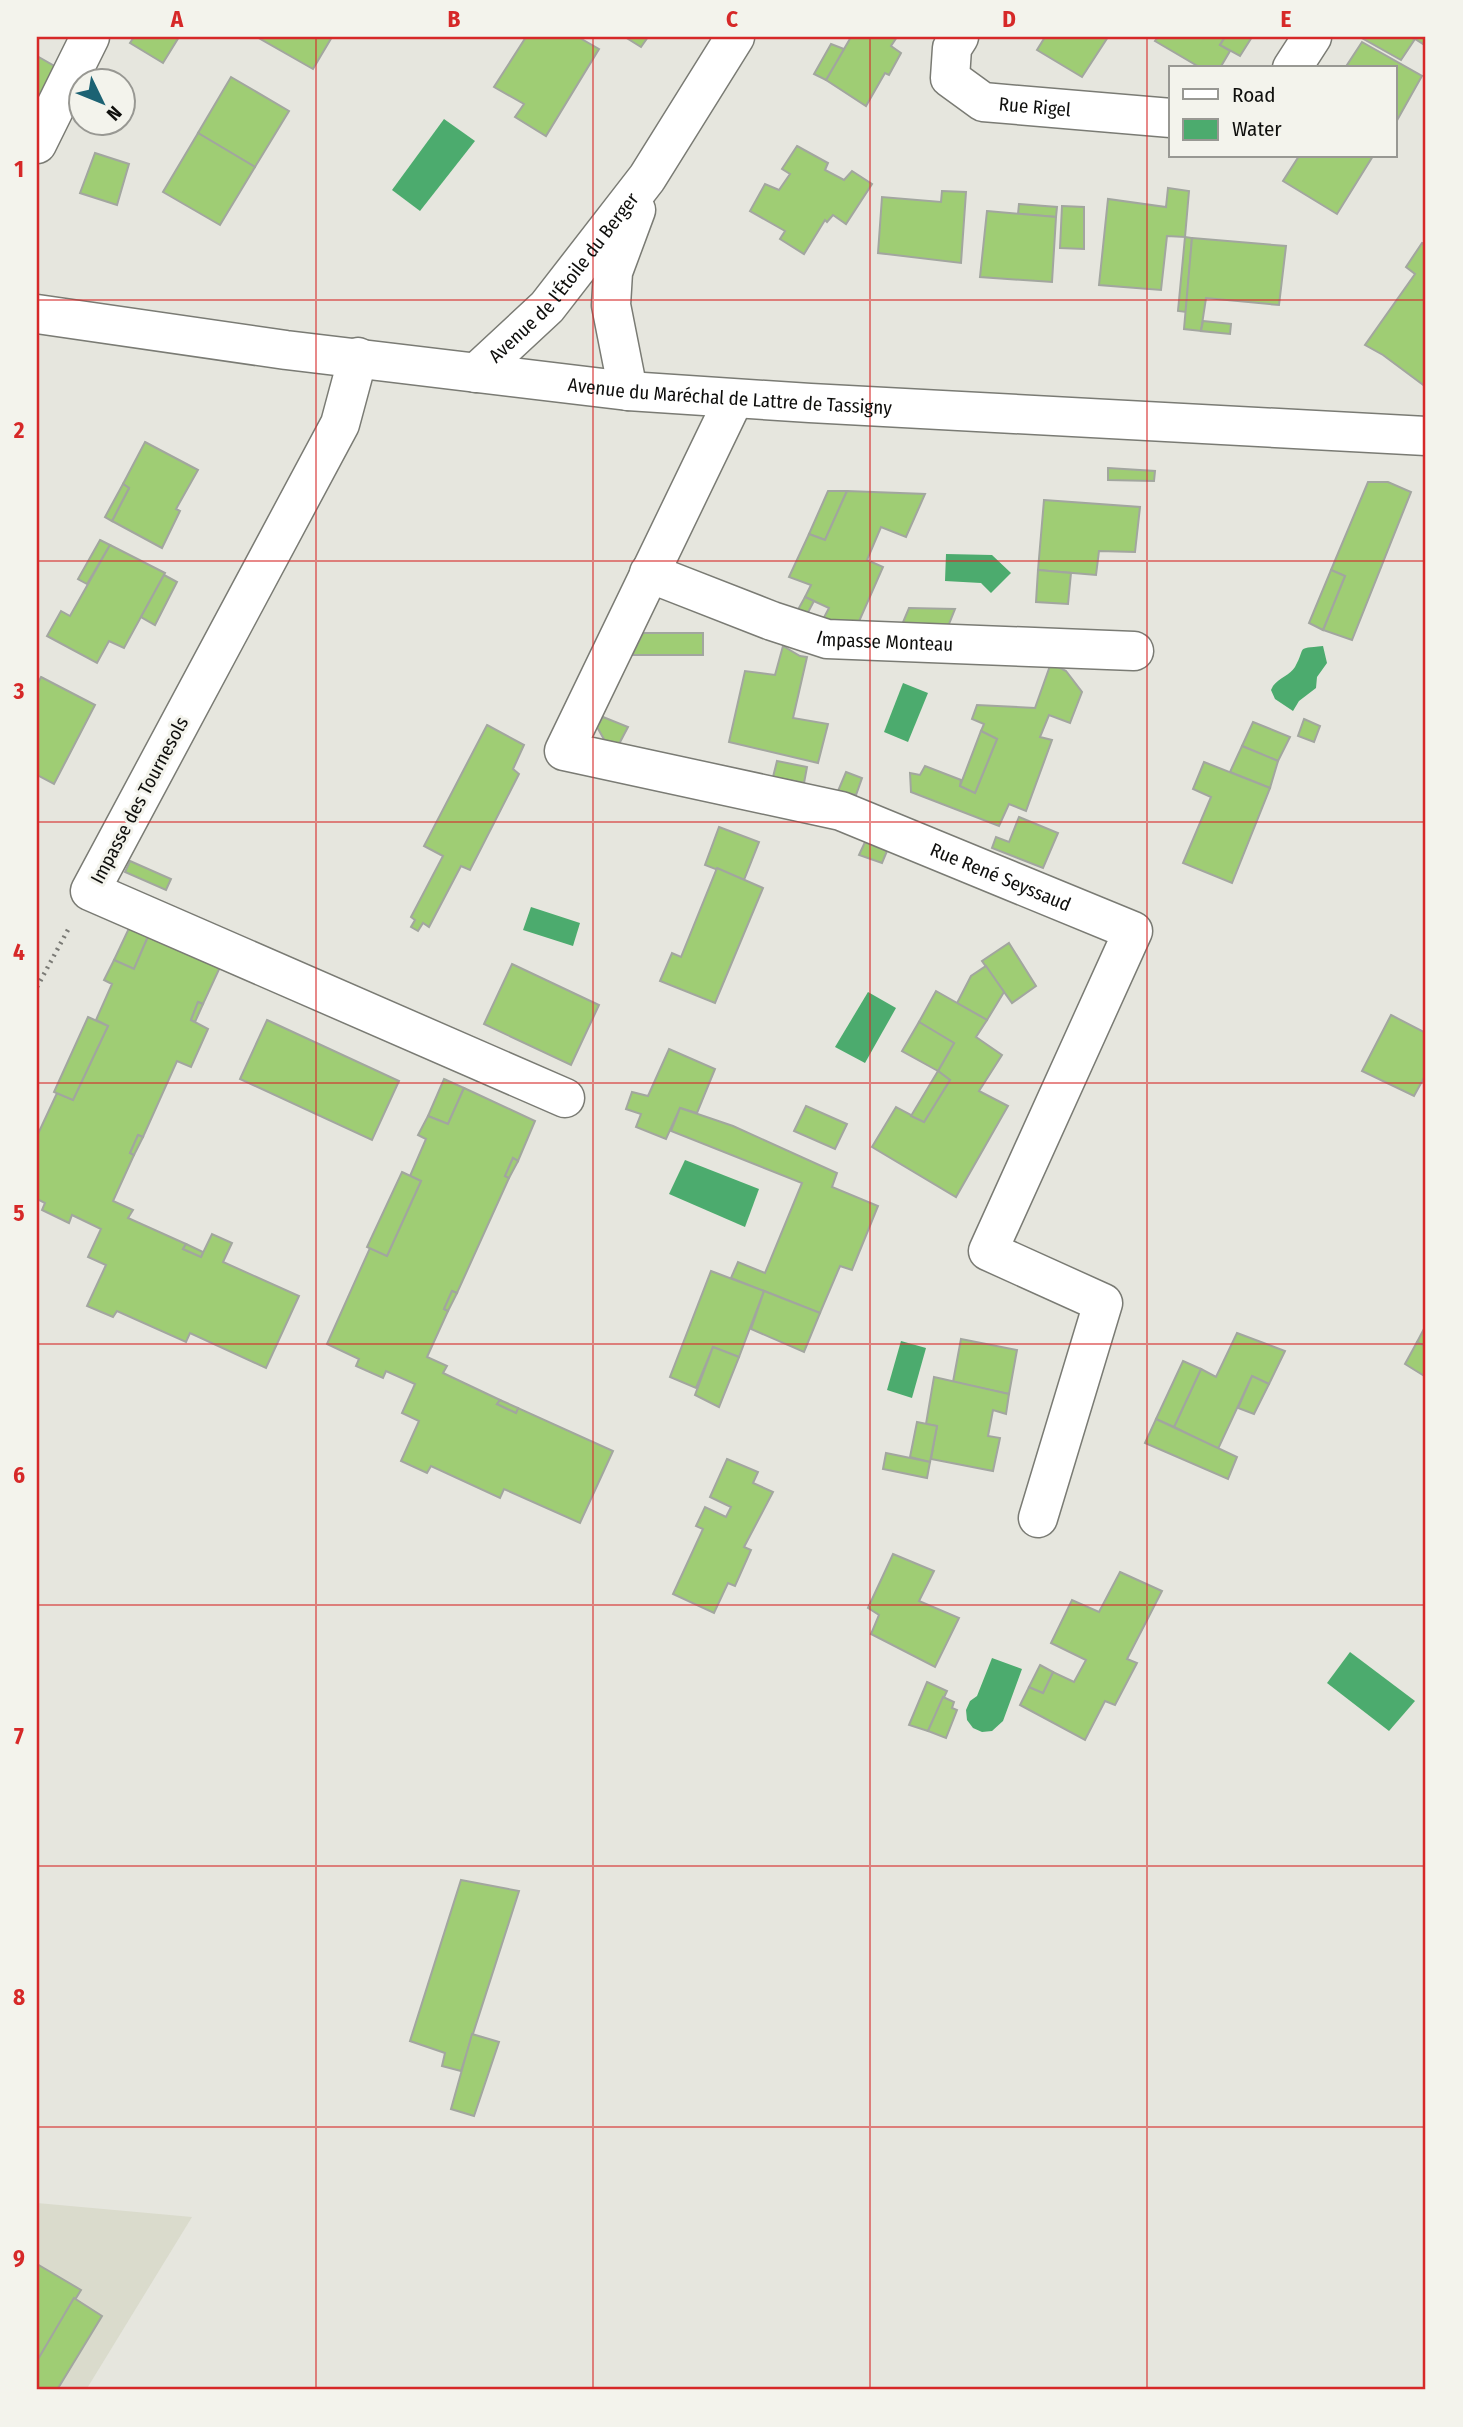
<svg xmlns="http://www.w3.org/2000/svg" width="1463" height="2427" viewBox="0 0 1463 2427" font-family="'Fira Sans Condensed',sans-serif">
  <rect width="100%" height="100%" fill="#e6e6de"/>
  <path fill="#dadbcc" d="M37 2203 192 2217 86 2390H37Z"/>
  <g fill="#4cab6e">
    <path d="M444 119 475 141 420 211 392 190Z"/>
    <path d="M946 554 992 555 1011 573 991 593 981 583 945 581Z"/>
    <path d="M1323 646 1327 663 1317 677 1316 688 1299 701 1293 711 1275 699 1271 690 1273 686C1279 678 1290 675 1295 667 1307 646 1294 649 1323 646Z"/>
    <path d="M903 683 928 693 908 742 884 732Z"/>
    <path d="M531 907 580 923 573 946 523 930Z"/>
    <path d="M868 992 896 1008 865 1063 835 1047Z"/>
    <path d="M685 1160 759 1189 745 1227 669 1194Z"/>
    <path d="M901 1341 926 1348 912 1398 887 1390Z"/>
    <path d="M1350 1652 1415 1701 1389 1731 1327 1683Z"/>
    <path d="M992 1658 1022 1669 1003 1721 992 1731 982 1732 973 1728 967 1720 966 1710 970 1701 977 1696Z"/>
  </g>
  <g fill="#9fcd74" stroke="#a2a69f" stroke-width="2">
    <path d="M134 37H179L163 63 130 43Z"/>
    <path d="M257 37H332L313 69Z"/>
    <path d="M526 37H578L599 49 546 136 515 117 524 104 494 87Z"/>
    <path d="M625 37H648L641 47Z"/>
    <path d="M851 37H897L891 46 901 53 889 75 885 73 866 106 826 80Z"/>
    <path d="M1045 37H1108L1082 77 1037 50Z"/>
    <path d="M1158 37H1225L1220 45 1230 51 1220 68H1201L1155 41Z"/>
    <path d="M1225 37H1252L1240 56 1220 45Z"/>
    <path d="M1360 37H1410L1415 39 1401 60Z"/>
    <path d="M1410 37H1426V46L1415 39Z"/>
    <path d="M1362 42 1422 76 1395 124V68H1345Z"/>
    <path d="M831 44 844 49 826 80 814 74Z"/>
    <path d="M37 56 56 67 37 102Z"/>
    <path d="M231 77 289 111 255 167 198 133Z"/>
    <path d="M198 133 255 167 220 225 163 192Z"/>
    <path d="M797 146 828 163 825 170 844 180 852 171 872 184 846 224 833 215 827 222 825 220 804 254 780 239 785 231 750 211 765 184 779 190 790 174 782 169Z"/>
    <path d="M95 153 129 164 117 205 80 193Z"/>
    <path d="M1299 156H1373L1337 214 1283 181Z"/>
    <path d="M1168 188 1189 191 1185 237 1167 236 1161 290 1099 285 1108 199 1166 207Z"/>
    <path d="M942 191 966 192 961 263 878 253 882 197 941 202Z"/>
    <path d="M1019 204 1057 207 1056 217 1018 214Z"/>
    <path d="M1062 206 1084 207V249L1060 248Z"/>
    <path d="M987 211 1056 217 1052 282 980 277Z"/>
    <path d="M1185 237 1192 238 1186 312 1178 311Z"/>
    <path d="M1192 238 1286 246 1279 305 1206 298 1201 331 1184 329Z"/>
    <path d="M1422 243 1426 245V387L1383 355 1365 345 1415 274 1406 267Z"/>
    <path d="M1203 321 1231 324 1230 334 1201 331Z"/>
    <path d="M145 442 198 470 176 509 180 511 162 548 112 521 129 488 123 484Z"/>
    <path d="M1108 468 1155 471 1154 481 1108 480Z"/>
    <path d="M1368 482H1388L1411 492 1352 640 1323 630 1345 576 1331 570Z"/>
    <path d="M123 484 129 488 112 521 105 517Z"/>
    <path d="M828 491H847L825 540 809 534Z"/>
    <path d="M847 491 925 494 906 537 881 527 867 560 883 567 857 626 820 625 829 608 805 597 811 585 789 577 809 534 825 540Z"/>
    <path d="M1044 500 1140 507 1135 552 1099 551 1096 575 1038 570Z"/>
    <path d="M100 540 110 545 87 584 78 579Z"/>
    <path d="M110 545 165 573 124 648 109 641 97 663 47 636 61 611 70 616Z"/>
    <path d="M1038 570 1071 573 1068 604 1036 602Z"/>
    <path d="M1331 570 1345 576 1323 630 1309 623Z"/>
    <path d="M164 575 177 582 155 625 141 617Z"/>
    <path d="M805 597 814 601 804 620 795 615Z"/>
    <path d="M909 608 955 609 947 629 901 627Z"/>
    <path d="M643 633H703V655H632Z"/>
    <path d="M783 646 800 656 807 657 793 718 828 724 818 763 729 742 745 671 775 675Z"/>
    <path d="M1051 663 1066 671 1082 692 1070 723 1049 715 1040 737 1052 740 1026 811 1009 804 999 826 911 792 910 773 920 775 925 766 961 780 960 786 975 793 997 739 981 731 984 724 972 719 977 705 1035 708Z"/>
    <path d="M41 677 95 705 54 784 37 775V685Z"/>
    <path d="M603 717 628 727 619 744 605 741 597 727Z"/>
    <path d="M1304 719 1320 726 1314 742 1298 736Z"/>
    <path d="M1253 722 1290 737 1278 761 1242 746Z"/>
    <path d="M487 725 524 745 513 769 519 774 470 870 461 866 429 927 423 923 418 931 411 927 415 920 411 917 443 856 424 846Z"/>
    <path d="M981 731 997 739 975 793 960 786Z"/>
    <path d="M1242 746 1278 761 1270 788 1230 772Z"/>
    <path d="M777 761 807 767 804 783 773 777Z"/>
    <path d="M1204 762 1270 788 1232 883 1183 863 1211 797 1193 789Z"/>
    <path d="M846 772 862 778 856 795 838 791Z"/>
    <path d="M1019 817 1058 833 1043 868 992 848 996 837 1009 842Z"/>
    <path d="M719 827 759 842 744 880 705 865Z"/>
    <path d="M865 842 887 851 882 863 859 855Z"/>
    <path d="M130 861 171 879 166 890 125 872Z"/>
    <path d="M717 868 763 888 715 1003 660 981 672 953 681 957Z"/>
    <path d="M131 924 150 932 134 969 114 960Z"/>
    <path d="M150 932 221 965 203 1004 198 1002 191 1020 208 1029 191 1067 177 1061 143 1137 138 1135 130 1153 134 1155 113 1201 133 1210 128 1218 186 1244 183 1249 201 1257 212 1234 232 1243 223 1262 299 1296 266 1368 190 1333 186 1342 117 1311 113 1317 87 1306 106 1265 88 1257 101 1229 72 1215 69 1223 42 1210 45 1203 37 1199V1136L57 1093 73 1100 108 1026 96 1020 112 984 104 980 114 960 134 969Z"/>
    <path d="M1009 943 1036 986 1012 1003 982 961Z"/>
    <path d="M512 964 599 1005 571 1065 484 1024Z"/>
    <path d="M986 966 1004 992 987 1020 957 1003 971 976Z"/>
    <path d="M936 991 987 1020 976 1037 1002 1055 979 1091 1008 1106 956 1197 872 1147 896 1107 924 1122 950 1080 938 1071 954 1043 919 1022Z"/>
    <path d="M198 1002 203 1004 195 1022 191 1020Z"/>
    <path d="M1391 1015 1426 1033V1074L1414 1096 1362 1071Z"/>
    <path d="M88 1017 108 1026 73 1100 54 1092Z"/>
    <path d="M267 1020 399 1081 372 1140 240 1079Z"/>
    <path d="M919 1022 954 1043 938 1071 902 1051Z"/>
    <path d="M669 1049 715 1069 697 1113 680 1108 666 1139 636 1127 641 1114 626 1109 632 1092 648 1096Z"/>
    <path d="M938 1071 950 1080 924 1122 911 1116Z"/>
    <path d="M444 1079 464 1088 448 1124 428 1116Z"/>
    <path d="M464 1088 535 1121 518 1161 513 1158 505 1176 509 1178 457 1293 452 1291 444 1309 448 1311 427 1357 447 1366 443 1373 500 1400 497 1404 516 1413 518 1408 613 1451 580 1523 504 1489 500 1498 431 1466 427 1473 401 1461 419 1421 402 1413 415 1384 386 1371 383 1378 356 1366 359 1359 327 1344 370 1248 387 1256 421 1181 410 1176 426 1139 418 1135 428 1116 448 1124Z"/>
    <path d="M806 1106 847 1124 835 1149 794 1131Z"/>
    <path d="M680 1108 733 1126 837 1173 832 1187 878 1206 852 1270 840 1266 820 1313 731 1278 738 1262 765 1273 802 1183 671 1131Z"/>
    <path d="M138 1135 143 1137 134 1155 130 1153Z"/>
    <path d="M513 1158 518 1161 509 1178 505 1176Z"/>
    <path d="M402 1172 421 1181 387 1256 367 1247Z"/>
    <path d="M186 1244 203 1252 201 1257 183 1249Z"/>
    <path d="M711 1271 764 1291 739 1357 713 1347 696 1388 670 1377Z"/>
    <path d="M452 1291 457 1293 448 1311 444 1309Z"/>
    <path d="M764 1291 820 1313 804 1352 751 1329Z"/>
    <path d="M1426 1325V1347L1417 1342Z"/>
    <path d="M1237 1333 1285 1351 1269 1384 1252 1376 1218 1449 1174 1427 1201 1369 1216 1377Z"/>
    <path d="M961 1339 1017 1350 1009 1394 953 1382Z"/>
    <path d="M1417 1342 1426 1347V1377L1405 1364Z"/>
    <path d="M713 1347 739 1357 719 1407 695 1395Z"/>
    <path d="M1183 1361 1201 1369 1174 1427 1156 1419Z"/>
    <path d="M1252 1376 1269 1384 1254 1414 1238 1408Z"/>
    <path d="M934 1377 1009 1394 1006 1414 993 1410 988 1436 1000 1438 993 1471 931 1459 937 1426 926 1424Z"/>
    <path d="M500 1400 518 1408 516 1413 497 1404Z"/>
    <path d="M1156 1419 1237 1457 1228 1479 1145 1443Z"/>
    <path d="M917 1422 937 1426 930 1462 910 1457Z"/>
    <path d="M886 1453 930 1462 927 1478 883 1469Z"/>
    <path d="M727 1459 758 1472 753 1483 773 1492 744 1547 751 1550 735 1586 728 1583 714 1613 673 1594 703 1529 696 1526 705 1507 726 1517 731 1507 710 1497Z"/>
    <path d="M893 1554 934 1571 919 1601 959 1618 935 1667 871 1634 879 1615 868 1608Z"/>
    <path d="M1120 1572 1162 1591 1127 1659 1137 1663 1115 1705 1105 1701 1085 1740 1020 1705 1029 1687 1043 1693 1053 1672 1074 1682 1086 1660 1051 1643 1072 1600 1099 1612Z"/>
    <path d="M1040 1665 1053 1672 1043 1693 1029 1687Z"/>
    <path d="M927 1682 947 1691 928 1731 909 1725Z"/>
    <path d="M943 1697 954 1702 952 1708 957 1710 946 1738 928 1731Z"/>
    <path d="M461 1880 519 1891 461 2071 442 2066 445 2053 410 2041Z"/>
    <path d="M472 2034 499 2042 474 2116 451 2109Z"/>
    <path d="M37 2264 81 2290 37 2361Z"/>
    <path d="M74 2298 102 2316 57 2390H37V2361Z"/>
  </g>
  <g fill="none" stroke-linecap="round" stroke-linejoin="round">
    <g stroke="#7a7b74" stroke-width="41">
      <g id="minor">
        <path id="s1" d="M959 37 952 48 950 78 983 102 1171 118"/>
        <path d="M1292 68 1312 37"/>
        <path d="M37 144 90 37"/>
        <path d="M358 357 340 424 90 891 565 1098"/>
        <path id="s2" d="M476 373 547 307 647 178 735 37"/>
        <path d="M628 391 611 305 613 272 636 210"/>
        <path id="s3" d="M734 399 564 751 841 811 1133 931 988 1251 1103 1303 1038 1518"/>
        <path id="s4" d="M649 573 772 621 827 639 1134 651"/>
      </g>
    </g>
    <g stroke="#7a7b74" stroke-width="41">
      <g id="secondary">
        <path id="s5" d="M37 314 286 350 628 391 810 403 1426 436"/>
      </g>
    </g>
    <path stroke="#7a7a75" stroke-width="4.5" stroke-dasharray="2 5" stroke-linecap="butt" d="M37 987 70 926"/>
    <use href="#minor" stroke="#fff" stroke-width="38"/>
    <use href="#secondary" stroke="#fff" stroke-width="38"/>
  </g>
  <path fill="none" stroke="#d62828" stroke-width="2" stroke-opacity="0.55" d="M316 37V2390M593 37V2390M870 37V2390M1147 37V2390M37 300H1426M37 561H1426M37 822H1426M37 1083H1426M37 1344H1426M37 1605H1426M37 1866H1426M37 2127H1426"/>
  <g text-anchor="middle" stroke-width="6" stroke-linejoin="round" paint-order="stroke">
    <g font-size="19" fill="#0f0f0d" stroke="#f3f3ec">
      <text dy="7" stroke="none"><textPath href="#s1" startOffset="136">Rue Rigel</textPath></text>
      <text dy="7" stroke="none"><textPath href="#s2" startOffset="130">Avenue de l'Étoile du Berger</textPath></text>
      <text dy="7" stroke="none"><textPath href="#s5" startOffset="698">Avenue du Maréchal de Lattre de Tassigny</textPath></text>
      <text dy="7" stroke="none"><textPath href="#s4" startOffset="248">Impasse Monteau</textPath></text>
      <text transform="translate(139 800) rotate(-62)" y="7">Impasse des Tournesols</text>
      <text dy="7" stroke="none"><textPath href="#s3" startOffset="847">Rue René Seyssaud</textPath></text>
    </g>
  </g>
  <rect width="1463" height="2427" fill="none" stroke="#f3f3ec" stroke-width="77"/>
  <rect x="1169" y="66" width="228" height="91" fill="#f3f3ec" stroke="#989893" stroke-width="2"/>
  <rect x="1183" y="89" width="35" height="10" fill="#ffffff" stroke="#989893" stroke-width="2"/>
  <text x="1232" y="102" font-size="21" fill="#0f0f0d">Road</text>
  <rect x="1183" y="119" width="35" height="21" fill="#4cab6e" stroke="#989893" stroke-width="2"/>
  <text x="1232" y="136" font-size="21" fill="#0f0f0d">Water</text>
  <g transform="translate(102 102) rotate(133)"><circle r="33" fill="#f3f3ec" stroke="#989893" stroke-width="2"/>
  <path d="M0-5L12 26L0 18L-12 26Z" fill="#1c6273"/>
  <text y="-10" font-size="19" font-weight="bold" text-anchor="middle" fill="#0f0f0d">N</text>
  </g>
  <rect x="38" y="38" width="1386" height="2350" fill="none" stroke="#d62828" stroke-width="2.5"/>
  <g font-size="23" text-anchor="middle" font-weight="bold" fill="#d62828">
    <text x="177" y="27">A</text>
    <text x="454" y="27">B</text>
    <text x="732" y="27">C</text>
    <text x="1009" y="27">D</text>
    <text x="1286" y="27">E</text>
    <text x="19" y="177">1</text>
    <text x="19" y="438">2</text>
    <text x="19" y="699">3</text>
    <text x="19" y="960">4</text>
    <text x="19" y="1221">5</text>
    <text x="19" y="1483">6</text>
    <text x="19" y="1744">7</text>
    <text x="19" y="2005">8</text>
    <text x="19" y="2266">9</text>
  </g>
</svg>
